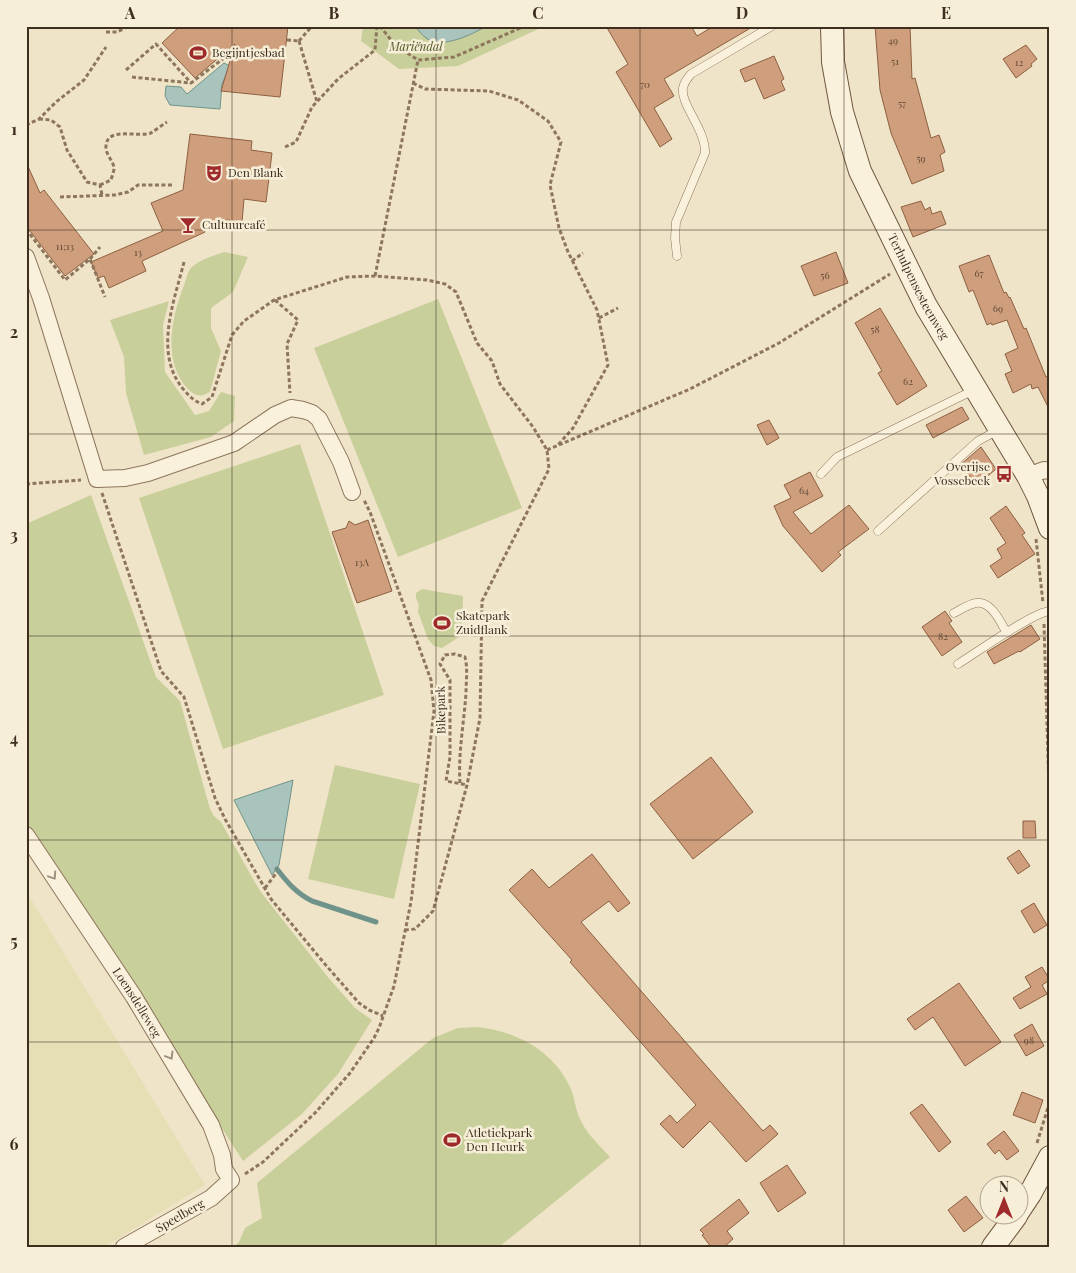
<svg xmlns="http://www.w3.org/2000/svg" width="1076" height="1273" viewBox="0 0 1076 1273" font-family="'Playfair Display',serif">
  <rect width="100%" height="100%" fill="#f0e4c8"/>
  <path fill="#e6deb5" d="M26 891 205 1185 104 1247H26Z"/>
  <g fill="#c9cf9b">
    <path d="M363 26H545L458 66 399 69 361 41Z"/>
    <path d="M224 252 248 257 233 292 211 308V328L221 351 210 392C199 398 195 396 187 388 163 361 171 319 183 288 186 282 187 271 192 267 201 259 213 256 224 252Z"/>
    <path d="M438 299 522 508 398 557 314 348Z"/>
    <path d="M169 301 163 325 165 372 195 415 209 411 221 392 235 396 234 421 211 437 144 455 126 393 124 357 110 320Z"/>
    <path d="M300 444 384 695 223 749 139 498Z"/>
    <path d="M91 495 156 677 180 701 210 809 214 816 221 822 260 891 327 976 355 1008 372 1020 338 1074 302 1114 243 1161 26 825V524Z"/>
    <path d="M422 589 463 596 462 635 442 648 434 646 428 639 418 612 419 605 416 598V593Z"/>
    <path d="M335 765 420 784 394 899 308 879Z"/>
    <path d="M476 1027C513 1030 552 1049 569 1085 575 1096 575 1110 581 1121 586 1133 601 1147 610 1157L499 1247H233L239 1242 245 1228 262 1218 257 1183 433 1038 458 1028Z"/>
  </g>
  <g fill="#a9c4bc" stroke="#6f938a">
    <path d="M415 26H487C472 34 442 50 426 38 422 35 418 30 415 26Z"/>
    <path d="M224 63 230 66 222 84 220 109 170 105 165 96 166 86 181 87 187 94Z"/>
    <path d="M293 780 279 865 272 875 234 800Z"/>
  </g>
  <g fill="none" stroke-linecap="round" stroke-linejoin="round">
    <path stroke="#6f938a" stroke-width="5" d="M277 869C287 882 296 893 312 901L376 922"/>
  </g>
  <g fill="#cf9f7d" stroke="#8d5f41">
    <path d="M180 26H288L280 97 221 91 235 44 195 78 162 43Z"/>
    <path d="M606 26H691L697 36 714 26H754L664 79 674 96 654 108 672 139 660 147 616 72 628 64Z"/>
    <path d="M875 26H910L912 79 915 78 931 138 939 135 945 152 940 155 944 171 912 184 891 133 880 90Z"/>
    <path d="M1026 45 1037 59 1031 64 1032 66 1016 78 1003 59Z"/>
    <path d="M774 56 784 79 781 81 785 90 764 99 755 78 745 82 740 70Z"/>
    <path d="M190 134 252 141 251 150 272 153 266 202 244 199 242 222 227 220 204 229 205 232 142 261 146 271 109 288 104 276 98 278 91 262 163 231 151 203 183 190Z"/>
    <path d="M26 162 40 193 44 190 94 254 65 276 26 226Z"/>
    <path d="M921 201 925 210 930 207 932 214 941 211 946 224 913 237 901 207Z"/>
    <path d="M836 252 848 283 814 296 801 266Z"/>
    <path d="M989 255 1004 293 1006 292 1009 298 1010 297 1024 329 1026 328 1046 377 1050 375V411L1038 387 1032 389 1031 384 1013 393 1005 374 1012 371 1005 354 1018 348 1007 320 992 325 991 323 987 325 973 290 969 292 959 266Z"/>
    <path d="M880 308 927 386 897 405 878 373 882 371 855 323Z"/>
    <path d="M962 407 969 419 933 438 926 425Z"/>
    <path d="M769 420 779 438 767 445 757 425Z"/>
    <path d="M981 447 996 469 977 485 960 465Z"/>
    <path d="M810 472 823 496 793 512 811 534 849 505 869 529 838 552 841 555 822 572 783 526 774 506 791 498 784 485Z"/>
    <path d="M1006 506 1025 533 1022 535 1035 554 998 578 990 566 1002 558 997 549 1006 543 990 518Z"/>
    <path d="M368 520 392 591 357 603 332 532 346 528 349 521 355 525Z"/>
    <path d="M945 611 952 621 949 623 962 642 942 656 922 627Z"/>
    <path d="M1031 625 1040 639 1020 652 1019 651 994 664 987 652Z"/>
    <path d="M711 757 753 812 693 859 650 804Z"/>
    <path d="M1023 821H1035L1036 838H1023Z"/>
    <path d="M1019 850 1030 866 1018 874 1007 858Z"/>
    <path d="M592 854 630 903 618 912 609 901 581 922 763 1131 770 1125 778 1134 746 1162 710 1121 683 1148 660 1124 670 1115 677 1123 696 1105 570 962 572 960 509 890 532 869 549 888Z"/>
    <path d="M1034 903 1047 925 1034 933 1021 911Z"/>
    <path d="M1042 967 1050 980 1042 985 1047 994 1020 1009 1013 998 1031 987 1025 977Z"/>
    <path d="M959 983 1001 1042 965 1066 933 1017 915 1030 907 1019Z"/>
    <path d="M1032 1024 1044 1046 1026 1056 1014 1035Z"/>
    <path d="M1022 1092 1043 1100 1035 1123 1013 1115Z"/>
    <path d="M922 1104 951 1142 939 1152 910 1113Z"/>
    <path d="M1004 1131 1019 1151 1007 1160 999 1150 995 1154 987 1144Z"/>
    <path d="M787 1165 806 1193 778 1212 760 1183Z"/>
    <path d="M966 1196 983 1218 964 1232 948 1210Z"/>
    <path d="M739 1199 749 1213 727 1231 733 1239 724 1247H711L702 1235 704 1234 700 1230Z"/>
  </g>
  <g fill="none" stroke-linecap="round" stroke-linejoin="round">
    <g stroke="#8d765c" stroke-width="9">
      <g id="lane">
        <path d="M677 256 675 238 676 222 705 153C706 130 680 104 683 88 684 82 687 79 691 74L772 26"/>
        <path d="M821 474 837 457 974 390"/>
        <path d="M878 531 978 441 998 430"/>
        <path d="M954 613C960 610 969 604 976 603 992 601 1000 622 1007 633"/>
        <path d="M958 664C976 653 1033 612 1050 611"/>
      </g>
    </g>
    <g stroke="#8d765c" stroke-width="18">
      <g id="street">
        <path d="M26 257 41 298 97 479 125 478 148 473 234 443 275 415 291 408 303 410 312 413 319 419 341 462 352 492"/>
        <path d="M1028 476 1044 470 1050 471"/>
        <path id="s1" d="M26 835 134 997 211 1125 222 1155 224 1169 231 1180 211 1198 124 1247"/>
      </g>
    </g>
    <g stroke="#6f573f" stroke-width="24">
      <g id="secondary">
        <path id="s2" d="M832 26 833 62 842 112 860 171 926 306 1028 476 1038 496 1050 528"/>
        <path d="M1018 1212 1030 1194 1050 1157"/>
        <path d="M993 1247 1016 1216"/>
      </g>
    </g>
    <g stroke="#8d765c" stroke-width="3" stroke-dasharray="4 2.5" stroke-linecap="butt">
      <path d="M380 26 395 45 418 60 454 57 525 26"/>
      <path d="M106 32H117L129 26"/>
      <path d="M287 40 299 41"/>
      <path d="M299 41 317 102"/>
      <path d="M299 41 312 26"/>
      <path d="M126 70 156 44 191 83"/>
      <path d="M132 77 191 83 228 55"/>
      <path d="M413 83 425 89 489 91 518 100 548 121 561 142 550 185 559 228 568 252 597 310 608 365 573 428 557 446"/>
      <path d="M39 119 51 120 60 127 67 150 87 182 100 185 102 195"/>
      <path d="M26 125 39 119 56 102 84 80 106 47"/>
      <path d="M285 147 296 142 312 107 338 79 375 50 377 26"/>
      <path d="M100 185 111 180C112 176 114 172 114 168 113 160 105 154 106 146 107 126 139 138 151 133 156 130 162 125 167 122"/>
      <path d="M60 197 115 195 128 192 138 185H173"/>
      <path d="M26 229 65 280 90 259 105 297"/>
      <path d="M90 259 100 247"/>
      <path d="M572 261 583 253"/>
      <path d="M184 262C174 302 153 354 184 390 189 396 193 400 202 404L212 397 232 335 244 321 274 300 347 277 375 276 427 280 445 284 456 292 477 343 492 361 500 384 533 427 547 450 549 469 482 601 480 718 467 785 433 911 415 929 405 930"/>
      <path d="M375 276 418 60"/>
      <path d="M275 300 298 320 287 344 290 393"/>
      <path d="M599 318 618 308"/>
      <path d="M547 450 690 389 779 343 890 274"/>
      <path d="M26 484 81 480"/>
      <path d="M102 493 161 671 184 697 215 798 225 819 271 899 324 963 359 1003 369 1010 383 1016"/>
      <path d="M1036 539 1043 603"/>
      <path d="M1044 624 1050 823"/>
      <path d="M460 783C458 753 464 723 466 693 466 681 468 669 465 657L455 654 445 655 440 664 450 680V757L446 781 467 785"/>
      <path d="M265 888 277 872"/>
      <path d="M1037 1143 1050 1101"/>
      <path d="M245 1174 263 1162 315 1113 350 1073 374 1038 379 1028 394 986 411 902 434 711 431 680 370 512 364 500"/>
    </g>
    <use href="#lane" stroke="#faf1dc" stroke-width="8"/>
    <use href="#street" stroke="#faf1dc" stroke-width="16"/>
    <use href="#secondary" stroke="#faf1dc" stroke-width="22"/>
  </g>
  <defs><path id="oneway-chevron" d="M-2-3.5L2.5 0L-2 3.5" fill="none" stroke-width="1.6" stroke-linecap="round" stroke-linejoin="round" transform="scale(1.25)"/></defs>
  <g stroke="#9c907e">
    <use href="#oneway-chevron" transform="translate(53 876) rotate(56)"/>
    <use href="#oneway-chevron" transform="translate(170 1056) rotate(59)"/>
  </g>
  <path fill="none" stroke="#3d2e20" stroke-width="1" stroke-opacity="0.55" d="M232 26V1247M436 26V1247M640 26V1247M844 26V1247M26 230H1050M26 434H1050M26 636H1050M26 840H1050M26 1042H1050"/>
  <defs>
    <g id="stadium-bare" transform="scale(1.35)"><path d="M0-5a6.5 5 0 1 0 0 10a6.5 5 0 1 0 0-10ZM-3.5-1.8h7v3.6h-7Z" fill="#9e2a2b" stroke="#f7eed8" stroke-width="2.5" paint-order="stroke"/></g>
    <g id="theatre-bare" transform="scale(1.35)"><path d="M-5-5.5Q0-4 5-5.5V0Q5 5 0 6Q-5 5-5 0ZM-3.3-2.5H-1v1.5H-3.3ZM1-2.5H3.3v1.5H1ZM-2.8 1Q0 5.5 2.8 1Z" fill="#9e2a2b" stroke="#f7eed8" stroke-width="2.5" paint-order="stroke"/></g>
    <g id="bar-bare" transform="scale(1.35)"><path d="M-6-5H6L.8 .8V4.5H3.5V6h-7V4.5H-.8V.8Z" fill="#9e2a2b" stroke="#f7eed8" stroke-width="2.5" paint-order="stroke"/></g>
    <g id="bus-bare" transform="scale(1.35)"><path d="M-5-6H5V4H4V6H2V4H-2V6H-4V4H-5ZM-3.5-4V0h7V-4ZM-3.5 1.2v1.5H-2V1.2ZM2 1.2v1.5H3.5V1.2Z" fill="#9e2a2b" stroke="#f7eed8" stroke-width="2.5" paint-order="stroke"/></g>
  </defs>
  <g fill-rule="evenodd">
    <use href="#stadium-bare" x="198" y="53"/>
    <use href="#theatre-bare" x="214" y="173"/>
    <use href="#bar-bare" x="188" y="225"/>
    <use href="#bus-bare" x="1004" y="474"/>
    <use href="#stadium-bare" x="442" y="623"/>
    <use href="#stadium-bare" x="452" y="1140"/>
  </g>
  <g text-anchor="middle" stroke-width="5" stroke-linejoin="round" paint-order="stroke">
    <g font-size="10" fill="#624a37">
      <text x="893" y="44">49</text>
      <text x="895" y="65">51</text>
      <text x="1019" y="66">12</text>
      <text x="645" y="88">70</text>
      <text x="902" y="107">57</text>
      <text x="921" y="162">59</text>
      <text x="65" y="250">11;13</text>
      <text x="138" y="256">13</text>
      <text x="979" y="277">67</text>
      <text x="825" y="279">56</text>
      <text x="998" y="312">69</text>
      <text x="875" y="333">58</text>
      <text x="908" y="385">62</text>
      <text x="804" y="494">64</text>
      <text x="362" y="566">13A</text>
      <text x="943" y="640">82</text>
      <text x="1029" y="1044">98</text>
    </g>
    <g font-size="12" font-style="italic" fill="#4d5a26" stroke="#f7eed8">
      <text x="416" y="51">Mariëndal</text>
    </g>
    <g font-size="12" fill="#3d2e20" stroke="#f7eed8" text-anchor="start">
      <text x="212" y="57">Begijntjesbad</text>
      <text x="228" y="177">Den Blank</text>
      <text x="202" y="229">Cultuurcafé</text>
      <text x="990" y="471" text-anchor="end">Overijse<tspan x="990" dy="14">Vossebeek</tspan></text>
      <text x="456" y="620">Skatepark<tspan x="456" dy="14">Zuidflank</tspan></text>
      <text x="466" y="1137">Atletiekpark<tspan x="466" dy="14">Den Heurk</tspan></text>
    </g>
    <g font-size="12" fill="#3d2e20" stroke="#f7eed8">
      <text dy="4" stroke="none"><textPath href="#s2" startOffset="278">Terhulpensesteenweg</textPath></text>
      <text transform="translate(441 710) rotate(-91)" y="4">Bikepark</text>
      <text dy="4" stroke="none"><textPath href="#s1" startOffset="201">Loensdelleweg</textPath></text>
      <text transform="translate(180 1216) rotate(-30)" y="4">Speelberg</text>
    </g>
  </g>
  <rect width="1076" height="1273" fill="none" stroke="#f7eed8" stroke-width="55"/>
  <g transform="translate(1004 1200)"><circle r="24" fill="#f7eed8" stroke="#ada18e"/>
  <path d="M0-4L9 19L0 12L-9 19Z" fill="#9e2a2b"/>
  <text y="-8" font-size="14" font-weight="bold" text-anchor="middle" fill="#3d2e20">N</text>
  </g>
  <rect x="28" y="28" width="1020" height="1218" fill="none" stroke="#3d2e20" stroke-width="2"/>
  <g font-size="16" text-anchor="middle" font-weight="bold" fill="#3d2e20">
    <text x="130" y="19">A</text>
    <text x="334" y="19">B</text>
    <text x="538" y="19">C</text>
    <text x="742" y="19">D</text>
    <text x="946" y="19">E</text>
    <text x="14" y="135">1</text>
    <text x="14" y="338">2</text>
    <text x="14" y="541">3</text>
    <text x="14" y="744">4</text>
    <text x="14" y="947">5</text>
    <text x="14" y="1150">6</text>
  </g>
</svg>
